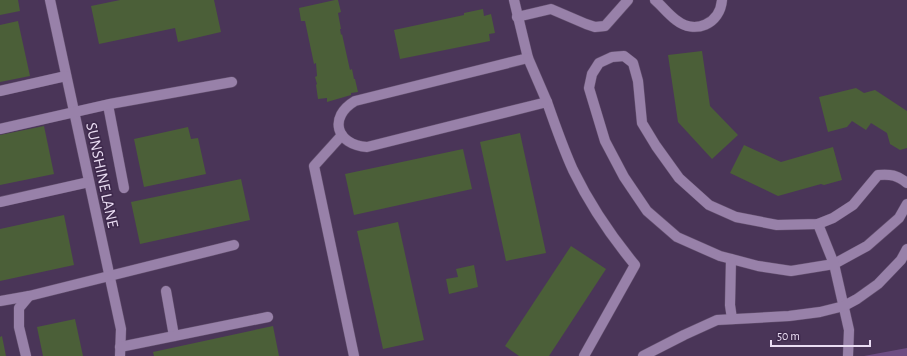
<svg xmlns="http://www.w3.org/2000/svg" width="907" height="356" viewBox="0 0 907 356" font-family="'Alegreya Sans',sans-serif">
  <rect width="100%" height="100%" fill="#4a3558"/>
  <path fill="#6d4c82" d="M907 348V356H864Z"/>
  <g fill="#4b5f38">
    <path d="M0 0H18L20 11 0 15Z"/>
    <path d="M120 0H214L221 32 178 42 175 28 99 44 91 6Z"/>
    <path d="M335 0H338L341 12 338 13 341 29H340L341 35 342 34 350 70 352 69 354 79H355L358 92 351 93V95L327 102V98L318 99 316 85 317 84 315 77 317 76 316 63 314 64 305 21H301L299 8Z"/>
    <path d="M483 9 484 16 491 14 495 33 489 34 490 41 400 59 394 30 464 15V13Z"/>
    <path d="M18 21 30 76 0 82V25Z"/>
    <path d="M702 51 710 106 738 135 712 159 678 122 668 55Z"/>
    <path d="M856 88 864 93 875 90 907 111V148L900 150 890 144 887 133 871 123 866 130 852 121 847 127 828 132 819 97Z"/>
    <path d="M44 126 54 174 0 185V135Z"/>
    <path d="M188 127 191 139 198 138 206 174 144 187 134 139Z"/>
    <path d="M520 133 546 253 506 261 480 142Z"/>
    <path d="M744 145 781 162 833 147 842 180 824 185 821 184 778 196 730 173Z"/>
    <path d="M463 149 472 189 354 215 345 174Z"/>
    <path d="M241 179 250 220 140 244 131 202Z"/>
    <path d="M64 215 74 265 0 281V229Z"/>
    <path d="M398 222 424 340 383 349 357 231Z"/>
    <path d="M571 246 606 269 549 356H519L505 346Z"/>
    <path d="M474 265 478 287 449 294 446 279 458 277 456 269Z"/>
    <path d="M75 319 83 356H43L37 327Z"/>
    <path d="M273 326 279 356H154L153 352Z"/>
    <path d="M2 336 6 356H0V337Z"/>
  </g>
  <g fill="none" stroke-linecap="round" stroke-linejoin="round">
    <g stroke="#64516f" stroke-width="11">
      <g id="minor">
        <path d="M50 0 121 329 120 356"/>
        <path d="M514 0 528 58 355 101C328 117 336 145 367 147L547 102C555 125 563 148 573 170 590 205 611 236 635 265L584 356"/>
        <path d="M655 0C662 6 668 14 676 20 695 35 720 24 722 0"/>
        <path d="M517 17 551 9 586 24 595 27 605 26 628 0"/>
        <path d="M528 58 547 102"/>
        <path d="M0 91 66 76"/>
        <path d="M108 105 124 188"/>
        <path d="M0 129 110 104 232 82"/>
        <path d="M342 135 314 166 354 356"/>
        <path d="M907 183C897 175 891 174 878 175L853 205 833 218 818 224 777 225 736 217 709 205 679 178 656 146 642 123 638 81 633 63 624 56 612 57 599 63 592 74 589 88 605 141 624 177 647 211 677 237 720 256 758 266 791 271 834 264 867 246 899 218 907 204"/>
        <path d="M0 202 89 182"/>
        <path d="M818 224 834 264 849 330 848 356"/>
        <path d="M731 259 730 305 732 319"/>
        <path d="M166 291 174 336"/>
        <path d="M0 301 29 296"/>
        <path d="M120 347 268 317"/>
        <path d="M26 356 19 327V308L29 296 234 245"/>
        <path d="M643 356 684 335 717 320 789 316 820 312 844 306 857 299 878 284 901 260 907 249"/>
      </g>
    </g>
    <use href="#minor" stroke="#9881a9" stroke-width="10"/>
  </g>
  <g text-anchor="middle" stroke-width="3.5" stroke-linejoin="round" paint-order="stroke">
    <g font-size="16" fill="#eaddf3" stroke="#3f2a4d">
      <text transform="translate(103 175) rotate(78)" y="6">SUNSHINE LANE</text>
    </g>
  </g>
  <path d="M771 340v6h99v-6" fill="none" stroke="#eaddf3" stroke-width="2"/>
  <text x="777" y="340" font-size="12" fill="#eaddf3" stroke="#3f2a4d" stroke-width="3" paint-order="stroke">50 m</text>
</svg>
